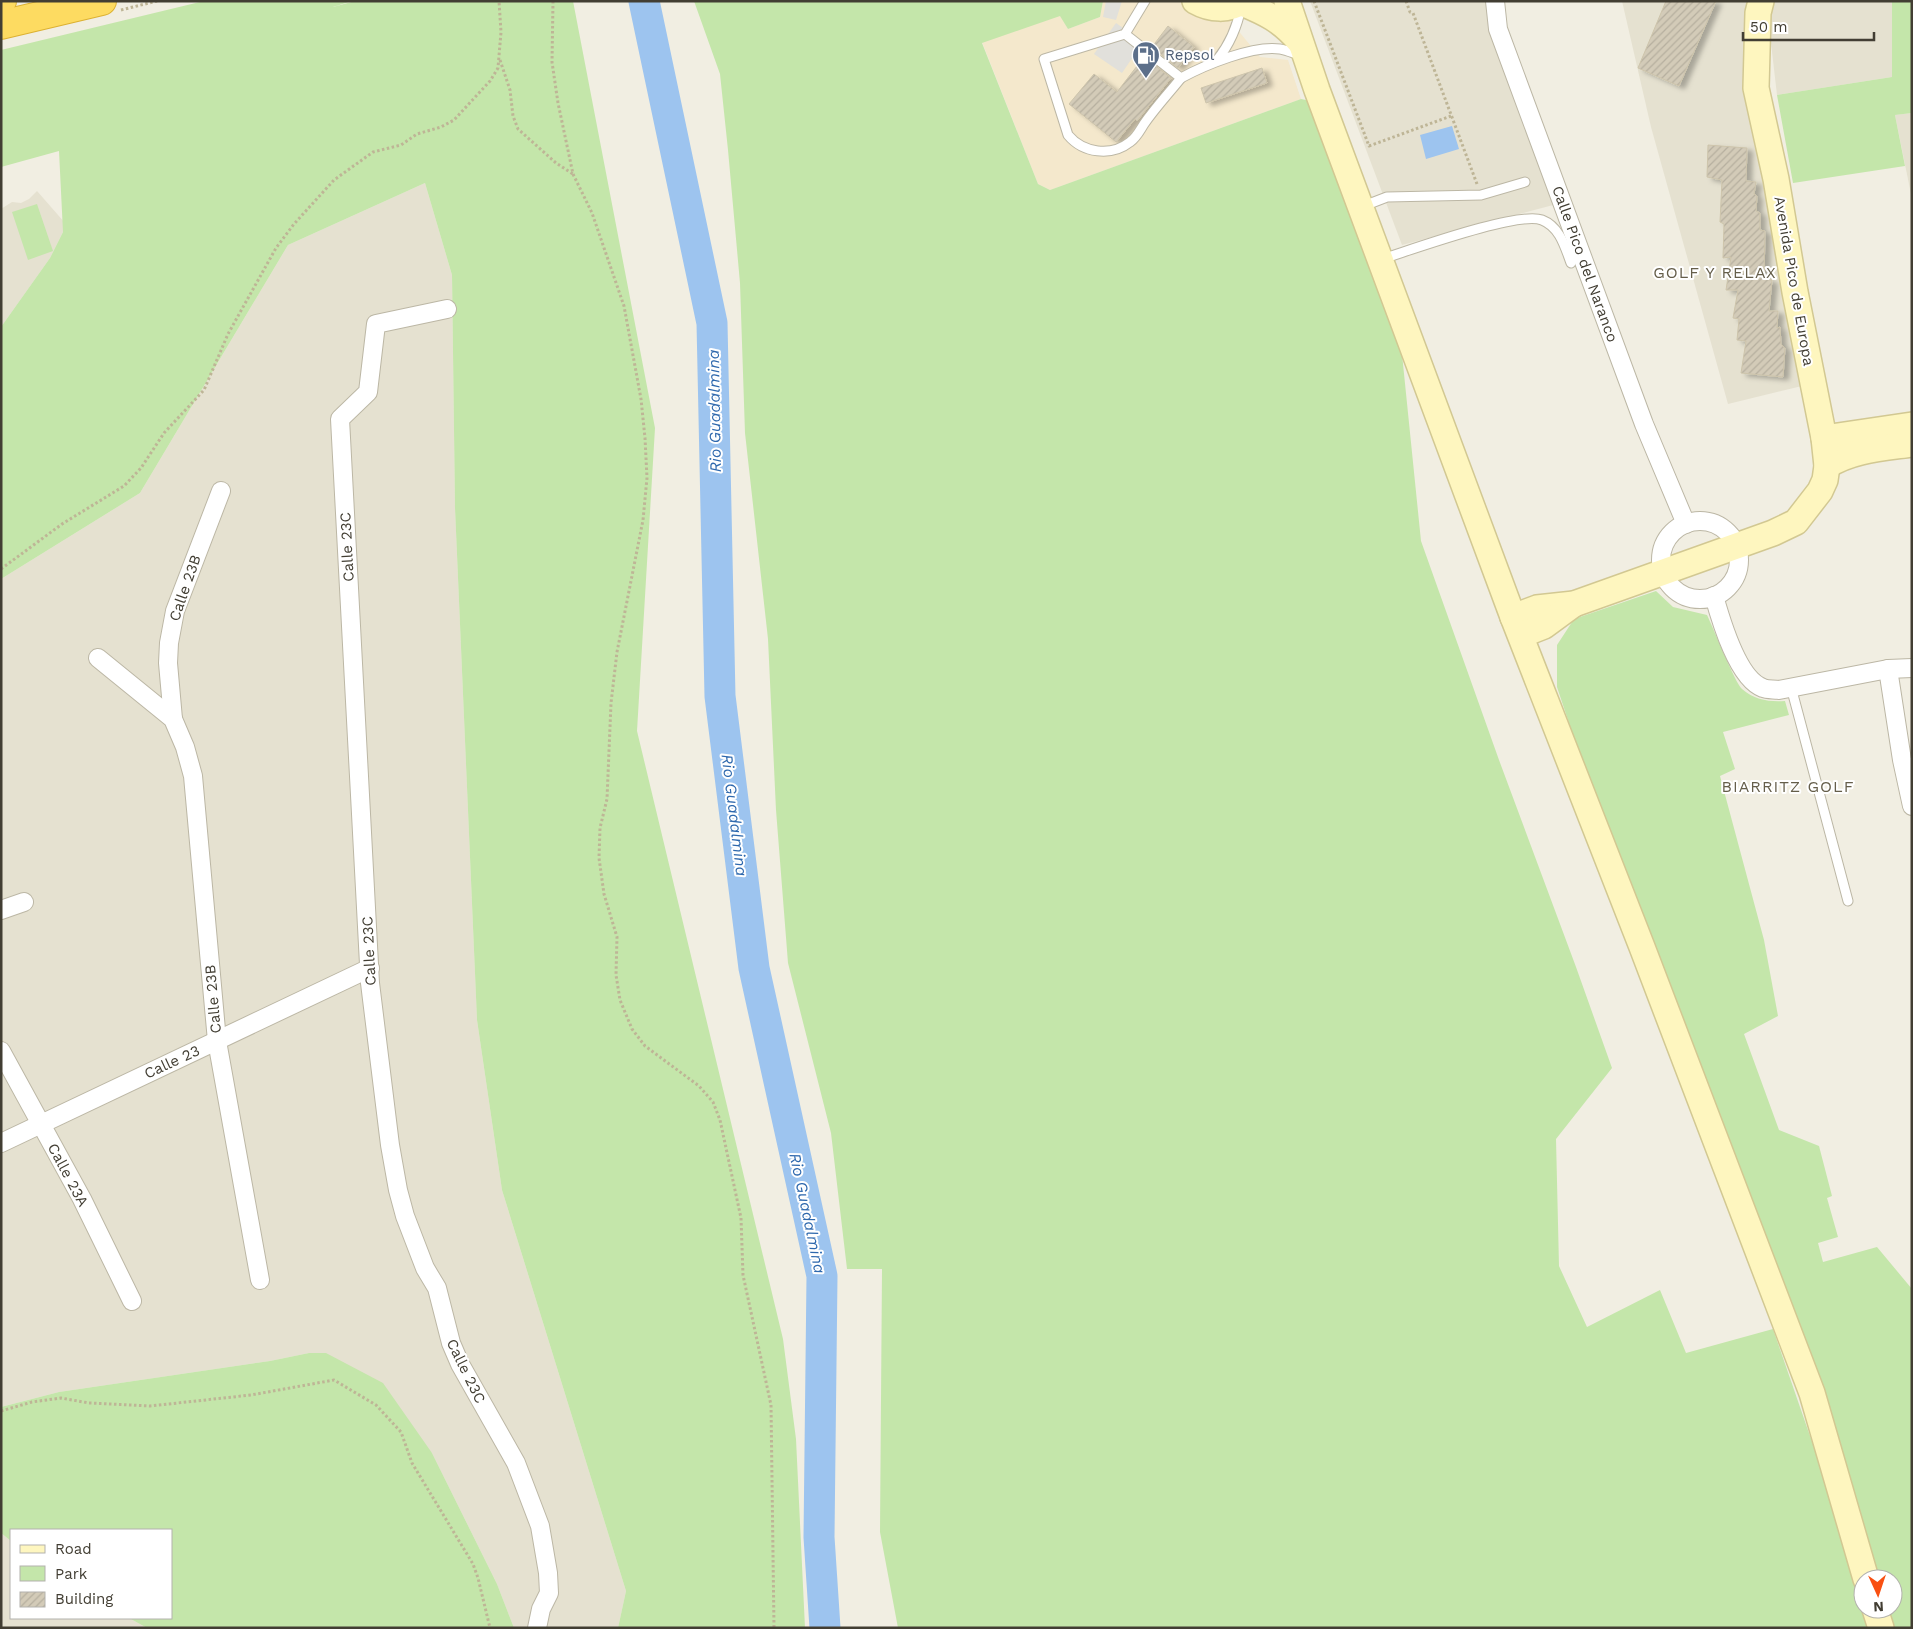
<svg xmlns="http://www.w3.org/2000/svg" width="1913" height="1629" viewBox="0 0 1913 1629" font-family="'Work Sans',sans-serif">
  <defs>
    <pattern id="building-hatch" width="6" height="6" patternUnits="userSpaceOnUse" patternTransform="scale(1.25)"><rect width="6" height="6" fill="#d3cbb8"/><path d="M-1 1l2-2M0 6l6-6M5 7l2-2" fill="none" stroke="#b6af9f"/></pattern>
    <filter id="shadow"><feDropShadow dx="5.5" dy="3" stdDeviation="2.5" flood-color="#0004"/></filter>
  </defs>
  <rect width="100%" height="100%" fill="#f1eee2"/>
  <g fill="#e5e1d0">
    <path d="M1310 1H1487L1557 204 1402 245Z"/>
    <path d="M1622 1H1746L1745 53 1802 386 1728 404 1651 127Z"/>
    <path d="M1773 1H1892V77L1777 95 1771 43V13Z"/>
    <path d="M1912 113V199L1895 115Z"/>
    <path d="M425 183 452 275 455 508 477 1020 502 1190 626 1591 618 1628H514L497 1584 432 1453 309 1353 270 1361 59 1392 1 1407V579L140 493 288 245Z"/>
    <path d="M37 191 65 223 63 232 50 258 1 327V209L12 202 21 203 29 199Z"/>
    <path d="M1 1533 11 1541V1618H129L147 1628H1Z"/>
  </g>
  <path fill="#f4e8cc" d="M1103 1H1181L1184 7 1211 17H1227L1260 57 1288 60 1301 99 1050 190 1038 184 982 42 1060 15 1068 29 1100 17Z"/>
  <g fill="#c4e6aa">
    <path d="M204 1H352L333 7 355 1H573L655 428 637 731 783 1339 796 1439 805 1628H618L626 1591 502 1190 477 1020 455 508 452 275 425 183 288 245 140 493 1 579V327L50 258 63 232 59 151 1 167V50Z"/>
    <path d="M694 1H1103L1100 17 1068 29 1060 16 982 43 1038 184 1050 190 1301 99 1311 101 1402 354 1421 541 1499 760 1576 967 1612 1068 1556 1139 1559 1266 1587 1327 1660 1290 1686 1353 1773 1329 1846 1540 1869 1628H898L880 1532 882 1269H847L831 1133 788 963 776 810 768 639 745 433 740 283 728 150 720 74Z"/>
    <path d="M1892 1H1912V113L1895 115 1905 166 1793 183 1777 95 1892 77Z"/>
    <path d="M37 204 53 251 28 260 12 212Z"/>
    <path d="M1656 591 1673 607 1707 615C1713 627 1735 683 1742 689 1755 700 1769 702 1785 701L1789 715 1723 732 1735 769 1720 776 1764 940 1778 1016 1744 1034 1779 1130 1819 1146 1832 1196 1827 1198 1838 1237 1818 1243 1823 1262 1877 1247 1912 1289V1628H1893L1887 1609H1893V1579H1879L1853 1489 1577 747 1557 687V645L1574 619Z"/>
    <path d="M309 1353H326L383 1383 432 1453 497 1584 514 1628H147L129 1618H171V1530H11V1541L1 1533V1407L59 1392 270 1361Z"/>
  </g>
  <g fill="#e1e0db">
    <path d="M1106 1H1122L1116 20 1103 17Z"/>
    <path d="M1116 23 1143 42 1122 73 1094 54Z"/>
  </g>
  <path fill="#9dc4ef" d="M1452 126 1459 149 1426 159 1420 135Z"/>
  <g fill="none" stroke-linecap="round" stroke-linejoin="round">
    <path stroke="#9dc4ef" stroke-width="31" d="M644 1 712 323 720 696 754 968 822 1276 819 1537 825 1628"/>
  </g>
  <g fill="url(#building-hatch)" stroke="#cdc4ab" filter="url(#shadow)">
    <path d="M1666 1H1716L1679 86 1638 68Z"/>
    <path d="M1168 26 1194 47 1178 68 1152 47Z"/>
    <path d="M1144 57 1171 78 1137 121 1135 119 1116 142 1069 104 1094 74 1117 92Z"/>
    <path d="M1262 68 1267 83 1206 103 1201 88Z"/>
    <path d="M1708 145 1747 148 1746 181 1756 182 1754 194 1757 196 1756 211 1760 213V230L1765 231 1764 279 1772 280 1769 311H1778L1777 328 1780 327 1781 344 1785 348 1783 377 1741 373 1746 341 1737 340 1739 319 1733 318 1738 290H1726L1731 257 1723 258 1724 224 1720 222 1722 180 1707 177Z"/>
  </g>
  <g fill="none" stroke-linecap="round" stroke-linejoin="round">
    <g stroke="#bcb7a5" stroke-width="11">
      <g id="lane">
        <path d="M1145 1 1125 34 1044 59 1068 135C1083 153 1111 157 1130 142 1137 137 1140 130 1144 124 1155 108 1169 93 1181 78"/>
        <path d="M1125 34 1181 78C1205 65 1253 45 1280 49 1287 50 1295 54 1302 56"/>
        <path d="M1217 60C1230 44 1237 28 1241 7"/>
        <path d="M1361 207 1387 197 1481 195 1525 182"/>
        <path d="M1382 259C1411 250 1518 211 1542 220 1560 227 1565 247 1571 263"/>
        <path d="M1791 687 1848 901"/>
      </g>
    </g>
    <g stroke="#bcb7a5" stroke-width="20">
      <g id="street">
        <path d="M1495 1 1498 29 1644 424 1686 524"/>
        <path d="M447 309 376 324 368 392 340 419 370 983 390 1145 398 1190 405 1216 425 1268 437 1288 451 1343 460 1364 516 1463 540 1526 548 1573 549 1593 541 1609 537 1628"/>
        <circle cx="1700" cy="560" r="39"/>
        <path d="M1714 596C1721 621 1738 679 1763 688 1768 690 1774 689 1779 690L1888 669 1912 668"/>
        <path d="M98 658 173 719 185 747 193 776 217 1041 260 1280"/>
        <path d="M1888 669 1902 760 1912 806"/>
        <path d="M173 719 168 663 169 643 175 611 221 491"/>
        <path d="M1 910 24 902"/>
        <path d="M1 1051 82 1199 132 1301"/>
        <path d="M1 1143 370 968"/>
      </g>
    </g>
    <g stroke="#d2c892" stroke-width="28">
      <g id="secondary">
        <path d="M1195 1C1211 10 1228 11 1244 1"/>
        <path d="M1287 1 1317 90 1513 617 1642 947 1812 1393 1866 1579"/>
        <path d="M1242 3C1266 13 1281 20 1299 41"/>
        <path d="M1824 438 1912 425"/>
        <path d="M1827 466C1851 450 1884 448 1912 444"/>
        <path d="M1513 617 1537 608 1574 604 1773 533 1796 522 1820 491 1825 480 1827 466 1824 438 1795 292 1776 179 1756 88 1758 13 1761 1"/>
        <path d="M1521 635 1544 626 1574 604"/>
        <path d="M1875 1609 1881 1628"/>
      </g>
    </g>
    <g stroke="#dcb132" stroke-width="30">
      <g id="highway">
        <path d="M1 1H2"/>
        <path d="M1 25 102 1"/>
      </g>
    </g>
    <g stroke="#beb596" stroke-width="3" stroke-dasharray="2.5 2.5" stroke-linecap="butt">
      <path d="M553 1 552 62 558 103 573 174 592 213 624 306 641 399 645 438 647 478 643 520 617 652 611 703 607 799 600 828 599 858 604 894 617 937 616 975 620 1000 632 1029 645 1046 699 1086 713 1102 720 1120 741 1218 743 1275 771 1405 774 1628"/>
      <path d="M1314 1 1369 146 1451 116"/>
      <path d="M1406 1 1410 12 1413 13 1477 184"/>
      <path d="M121 10 157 1"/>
      <path d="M500 60 510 90 513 116 518 129 556 163 573 174"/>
      <path d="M1 569 62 524 124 486 141 468 164 433 204 390 228 334 276 248 294 224 334 180 373 152 401 145 417 134 441 127 454 120 490 81 498 68 501 32 499 1"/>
      <path d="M1 1411 32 1402 61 1398 89 1403 150 1406 251 1395 334 1380 376 1405 401 1432 412 1463 473 1564 478 1578 490 1628"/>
    </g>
    <use href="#lane" stroke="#fff" stroke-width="9"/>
    <use href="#street" stroke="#fff" stroke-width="18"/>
    <use href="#secondary" stroke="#fef6bf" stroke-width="25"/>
    <use href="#highway" stroke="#fddb61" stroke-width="28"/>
  </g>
  <defs>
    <g id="fuel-pin" transform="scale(1.4375)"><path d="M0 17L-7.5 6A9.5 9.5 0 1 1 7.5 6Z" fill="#5c6f8a" stroke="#fff"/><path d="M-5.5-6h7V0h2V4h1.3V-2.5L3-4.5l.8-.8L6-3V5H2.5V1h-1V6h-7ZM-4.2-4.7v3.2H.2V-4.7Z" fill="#fff"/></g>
  </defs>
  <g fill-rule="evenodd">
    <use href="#fuel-pin" x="1146" y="55"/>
  </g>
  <g text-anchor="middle" stroke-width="4" stroke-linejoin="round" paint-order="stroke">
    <g font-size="15" fill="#4e5e75" stroke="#fff" text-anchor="start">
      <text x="1165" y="60">Repsol</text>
    </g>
    <g font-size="15" fill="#423e33" stroke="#fff">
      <text transform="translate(1585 264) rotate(70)" y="5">Calle Pico del Naranco</text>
      <text transform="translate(1794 281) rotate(80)" y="5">Avenida Pico de Europa</text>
      <text transform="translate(347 547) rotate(-93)" y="5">Calle 23C</text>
      <text transform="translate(185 588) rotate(-71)" y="5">Calle 23B</text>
      <text transform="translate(369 951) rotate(-93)" y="5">Calle 23C</text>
      <text transform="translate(213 999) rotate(-95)" y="5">Calle 23B</text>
      <text transform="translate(172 1062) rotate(-25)" y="5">Calle 23</text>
      <text transform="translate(68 1175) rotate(62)" y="5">Calle 23A</text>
      <text transform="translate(466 1371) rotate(64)" y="5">Calle 23C</text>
    </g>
    <g font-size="16" letter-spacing="1" fill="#655e4a" stroke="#fff">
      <text x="1715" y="278">GOLF Y RELAX</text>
      <text x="1788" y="792">BIARRITZ GOLF</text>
    </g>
    <g font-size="16" font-style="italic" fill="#2e68ad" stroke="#fff">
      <text transform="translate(714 411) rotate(-91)" y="6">Rio Guadalmina</text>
      <text transform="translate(735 815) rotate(83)" y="6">Rio Guadalmina</text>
      <text transform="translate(808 1213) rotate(78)" y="6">Rio Guadalmina</text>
    </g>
  </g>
  <rect width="1913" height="1629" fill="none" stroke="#423e33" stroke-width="5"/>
  <rect x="10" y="1529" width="162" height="90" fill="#ffffff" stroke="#b3b2ad"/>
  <rect x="20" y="1545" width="25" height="8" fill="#fef6bf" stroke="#b3b2ad"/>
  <text x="55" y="1554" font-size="15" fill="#423e33">Road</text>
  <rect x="20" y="1566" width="25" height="15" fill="#c4e6aa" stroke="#b3b2ad"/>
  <text x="55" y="1579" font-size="15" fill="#423e33">Park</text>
  <rect x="20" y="1592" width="25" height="15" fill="url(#building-hatch)" stroke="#b3b2ad"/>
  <text x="55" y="1604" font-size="15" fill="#423e33">Building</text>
  <g transform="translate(1878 1594) rotate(177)"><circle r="24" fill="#ffffff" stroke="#b3b2ad"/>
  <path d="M0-4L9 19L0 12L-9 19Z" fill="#f95012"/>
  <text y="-8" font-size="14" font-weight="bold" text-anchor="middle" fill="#423e33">N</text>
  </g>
  <path d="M1743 32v8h131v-8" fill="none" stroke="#423e33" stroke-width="2.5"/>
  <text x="1750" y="32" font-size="15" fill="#423e33" stroke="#ffffff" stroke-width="4" paint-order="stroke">50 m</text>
</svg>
